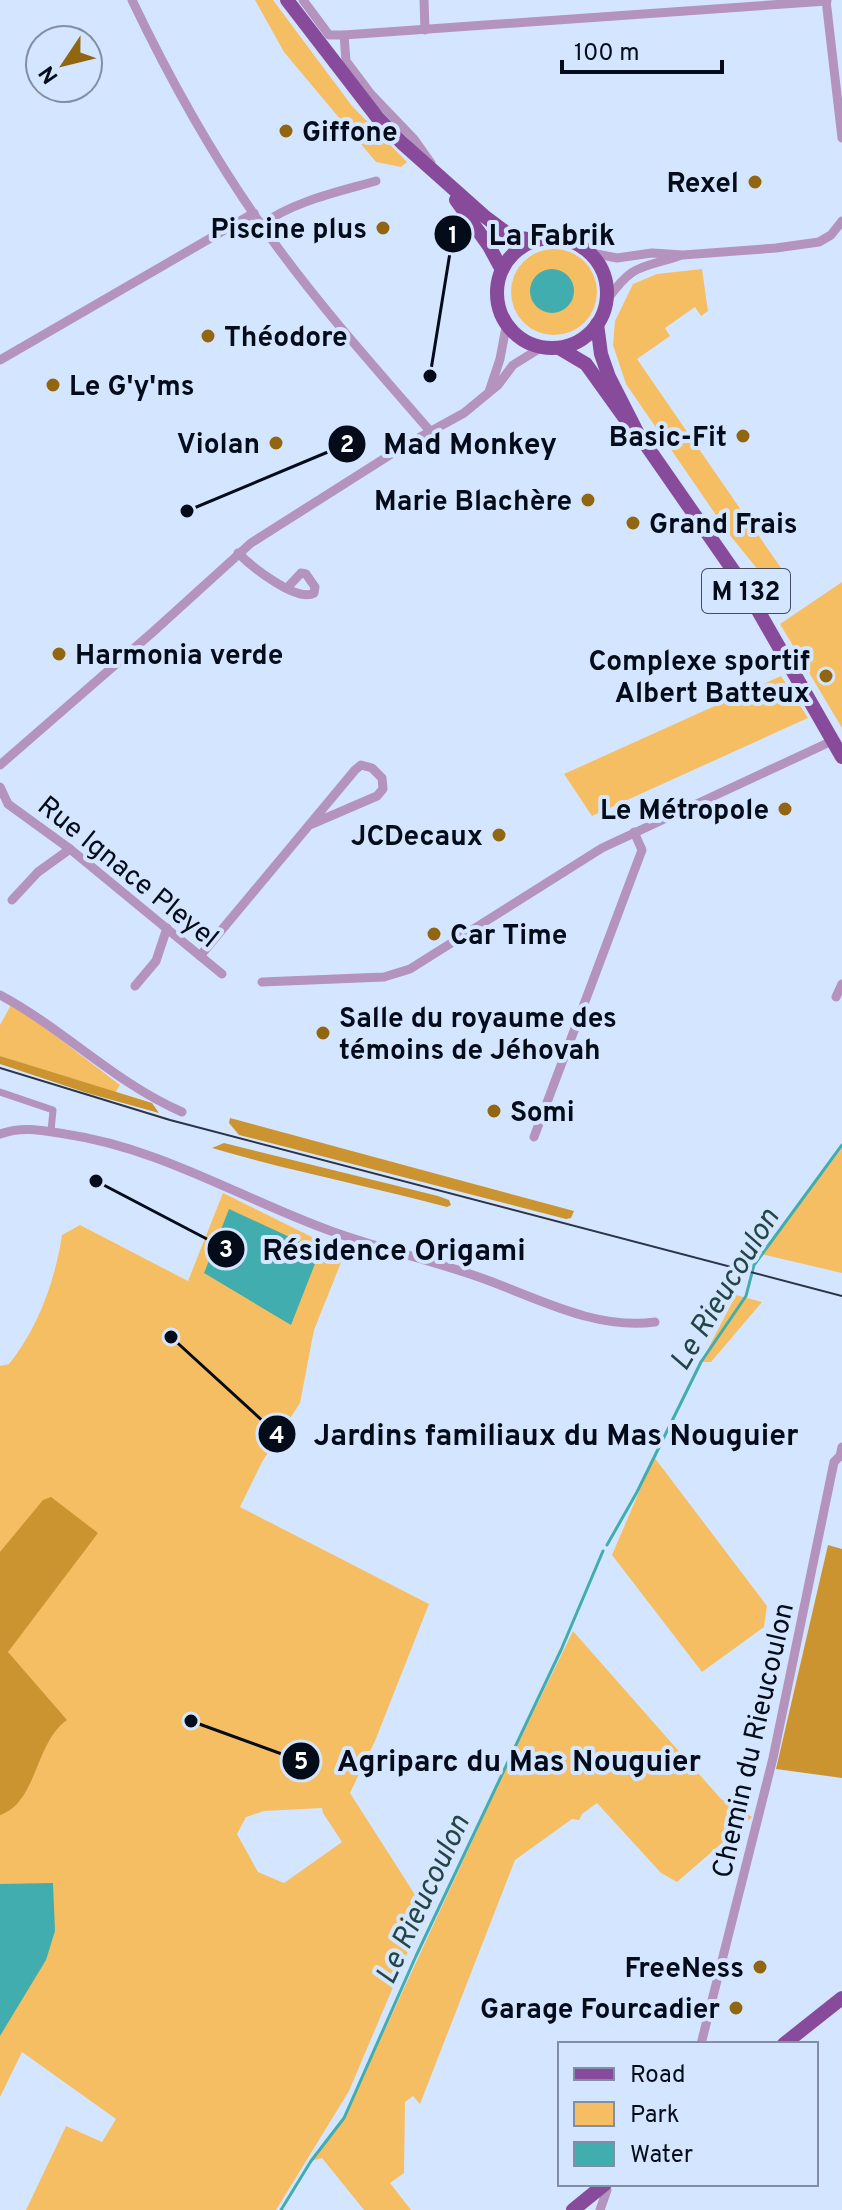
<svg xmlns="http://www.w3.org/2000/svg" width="842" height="2210" viewBox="0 0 842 2210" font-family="Overpass,sans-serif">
  <rect width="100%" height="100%" fill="#d4e6ff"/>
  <g fill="#f6be63" fill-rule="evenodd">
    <path d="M255 0H273L352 106 407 162 401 167 376 162 284 52Z"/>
    <circle cx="554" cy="292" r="43"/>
    <path d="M702 269 708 311 701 316 695 307 665 328 670 336 637 359 781 568 767 581 729 534 626 384 613 345 615 321 633 284 657 274Z"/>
    <path d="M842 582V728L780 624Z"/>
    <path d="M781 676 808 718 592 816 564 774Z"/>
    <path d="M11 1005 27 1014 120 1085 115 1093 0 1056V1025Z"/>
    <path d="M842 1148V1273L761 1254Z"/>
    <path d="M223 1193 332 1247 346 1250 314 1330 300 1403 262 1462 240 1507 429 1604 375 1741 350 1793 419 1901 427 1907 349 2091 276 2210H26L66 2126 102 2142 116 2119 22 2052 0 2097V1366L9 1364C38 1328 55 1281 62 1235L80 1225 188 1281ZM322 1808 323 1813 342 1842 284 1883 258 1872 237 1834 246 1817 264 1811Z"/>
    <path d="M736 1295 762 1302 711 1362H701Z"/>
    <path d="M654 1457 767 1606 764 1627 702 1672 612 1555Z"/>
    <path d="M573 1631 721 1799 752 1817 677 1882 661 1873 597 1803 582 1814 579 1820 572 1819 515 1860 420 2104 413 2096 405 2102 404 2173 390 2183 411 2210H364L322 2158 311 2161 344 2118 507 1766Z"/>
  </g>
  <g fill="#cb9431">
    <path d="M0 1056 152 1103 159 1113 87 1093 0 1064Z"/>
    <path d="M230 1118 574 1211 571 1218 566 1219 239 1135 229 1123Z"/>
    <path d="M224 1143 438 1196 449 1200 451 1205 447 1207C369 1186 290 1171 212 1148Z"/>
    <path d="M51 1497 98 1533 8 1652 67 1720C35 1742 37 1803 0 1815V1552L43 1500Z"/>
    <path d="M828 1545 842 1549V1778L776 1769Z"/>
  </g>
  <g fill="#41adaf">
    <circle cx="552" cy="291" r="22"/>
    <path d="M229 1209 320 1251 291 1325 204 1273Z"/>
    <path d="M53 1883 55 1931 46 1960 0 2036V1884Z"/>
  </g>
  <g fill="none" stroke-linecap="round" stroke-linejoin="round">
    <g stroke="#41adaf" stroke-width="3">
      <path d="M607 1545 637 1492 701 1362 746 1296 754 1265 842 1145"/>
      <path d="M281 2210 311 2161 344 2118 416 1956 561 1650 603 1551"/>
    </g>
    <path stroke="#b493bf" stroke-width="7" d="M0 1092 53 1110 51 1131"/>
    <g stroke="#b493bf" stroke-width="9">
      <path d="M132 0C173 86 221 171 278 248 325 312 378 371 430 431"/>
      <path d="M303 0 329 35H344L827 1"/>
      <path d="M424 0 425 30"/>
      <path d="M826 0 842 138"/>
      <path d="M344 35 346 61 370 93 414 139 431 163"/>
      <path d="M261 225C294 201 338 192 376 181"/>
      <path d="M591 253 617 258 652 253 683 255 776 248 819 242 831 235 842 221"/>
      <path d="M607 300C633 263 640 269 679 256"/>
      <path d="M0 360 254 213"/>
      <path d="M489 392 500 359 507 322"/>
      <path d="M238 553C251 566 297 603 314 593L315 587 306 574 301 573 287 588"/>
      <path d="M0 765 154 631 251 543 404 446 464 413 498 385 513 365 542 347"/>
      <path d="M0 787 8 804 70 849 222 974"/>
      <path d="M12 900 38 872 70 849"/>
      <path d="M200 956 355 770 361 765 372 768 382 778 383 789 377 796 312 824"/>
      <path d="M262 982 384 977 410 969 602 848 832 741"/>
      <path d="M135 986 156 961 167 928"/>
      <path d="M0 995C64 1029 115 1083 182 1112"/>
      <path d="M836 997 842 984"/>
      <path d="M0 1134C22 1126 42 1130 65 1134 161 1148 242 1199 331 1231 383 1250 436 1261 487 1280 541 1300 597 1330 655 1322"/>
      <path d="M534 1137 642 850 634 832"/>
      <path d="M701 2044 773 1758 834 1462 840 1456 842 1447"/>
      <path d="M600 2210 607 2190"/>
    </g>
    <g stroke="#884b9b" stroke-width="14">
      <path d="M287 0 377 117 402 143 484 216 512 237 535 240"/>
      <path d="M456 200 489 246 502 270"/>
      <circle cx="552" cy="293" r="55"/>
      <path d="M597 324 601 354 609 377 637 432 744 586 842 757"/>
      <path d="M559 348 586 364 624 417"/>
      <path d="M784 2044 842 1998"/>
      <path d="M573 2210 605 2184"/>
    </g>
    <path stroke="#2b3444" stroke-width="2" d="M0 1068 170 1120 842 1296"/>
  </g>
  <g fill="#926611" stroke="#d4e6ff" stroke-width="3">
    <circle cx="286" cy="131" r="8"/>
    <circle cx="755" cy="182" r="8"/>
    <circle cx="383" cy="228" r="8"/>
    <circle cx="208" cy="336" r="8"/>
    <circle cx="53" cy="385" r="8"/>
    <circle cx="743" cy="436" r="8"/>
    <circle cx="276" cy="443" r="8"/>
    <circle cx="588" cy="500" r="8"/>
    <circle cx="633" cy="523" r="8"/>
    <circle cx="59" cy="654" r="8"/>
    <circle cx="826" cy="676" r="8"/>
    <circle cx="785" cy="809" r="8"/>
    <circle cx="499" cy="835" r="8"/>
    <circle cx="434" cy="934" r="8"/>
    <circle cx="323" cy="1033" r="8"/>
    <circle cx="494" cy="1111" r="8"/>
    <circle cx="760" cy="1967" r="8"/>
    <circle cx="736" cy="2008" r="8"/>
  </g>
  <g text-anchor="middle" stroke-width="8" stroke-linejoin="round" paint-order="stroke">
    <rect fill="#d4e6ff" stroke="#424d5e" stroke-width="2" x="702" y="569" width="88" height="44" rx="6"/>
    <g font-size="26" font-weight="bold" fill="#040b19">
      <text x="746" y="600">M 132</text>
    </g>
    <g font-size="28" font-weight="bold" fill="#040b19" stroke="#d4e6ff" text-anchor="end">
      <text x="302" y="141" text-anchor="start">Giffone</text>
      <text x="739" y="192">Rexel</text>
      <text x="367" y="238">Piscine plus</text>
      <text x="224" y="346" text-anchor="start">Théodore</text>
      <text x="69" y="395" text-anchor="start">Le G'y'ms</text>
      <text x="727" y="446">Basic-Fit</text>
      <text x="260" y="453">Violan</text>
      <text x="572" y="510">Marie Blachère</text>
      <text x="649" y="533" text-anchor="start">Grand Frais</text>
      <text x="75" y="664" text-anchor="start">Harmonia verde</text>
      <text x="810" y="670">Complexe sportif<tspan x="810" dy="32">Albert Batteux</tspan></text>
      <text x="769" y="819">Le Métropole</text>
      <text x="483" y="845">JCDecaux</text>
      <text x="450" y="944" text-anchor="start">Car Time</text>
      <text x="339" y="1027" text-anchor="start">Salle du royaume des<tspan x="339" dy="32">témoins de Jéhovah</tspan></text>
      <text x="510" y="1121" text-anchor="start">Somi</text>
      <text x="744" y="1977">FreeNess</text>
      <text x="720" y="2018">Garage Fourcadier</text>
    </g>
    <g font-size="28" fill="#040b19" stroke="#d4e6ff">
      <text transform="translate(129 871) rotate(39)" y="10">Rue Ignace Pleyel</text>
      <text transform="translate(752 1740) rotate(-77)" y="10">Chemin du Rieucoulon</text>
    </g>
    <g font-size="30" font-style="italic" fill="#244545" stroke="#d4e6ff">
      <text transform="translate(724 1289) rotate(-59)" y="10">Le Rieucoulon</text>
      <text transform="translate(422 1899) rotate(-65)" y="10">Le Rieucoulon</text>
    </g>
  </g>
  <path fill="none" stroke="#040b19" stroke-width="3" d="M430 376L453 234M187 511L347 444M96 1181L226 1249M171 1337L277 1434M191 1721L301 1761"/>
  <g fill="#040b19" stroke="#d4e6ff" stroke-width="3">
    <circle cx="430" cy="376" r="8"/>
    <circle cx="187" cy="511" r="8"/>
    <circle cx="96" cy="1181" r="8"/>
    <circle cx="171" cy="1337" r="8"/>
    <circle cx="191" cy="1721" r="8"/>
    <circle cx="453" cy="234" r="20"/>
    <circle cx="347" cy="444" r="20"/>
    <circle cx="226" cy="1249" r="20"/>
    <circle cx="277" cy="1434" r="20"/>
    <circle cx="301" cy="1761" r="20"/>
  </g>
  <g font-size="24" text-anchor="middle" font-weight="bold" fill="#fff">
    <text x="453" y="243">1</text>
    <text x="347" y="452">2</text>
    <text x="226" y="1257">3</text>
    <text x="277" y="1443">4</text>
    <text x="301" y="1769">5</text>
  </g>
  <g font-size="30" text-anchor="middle" font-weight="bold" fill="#040b19" stroke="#d4e6ff" stroke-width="8" stroke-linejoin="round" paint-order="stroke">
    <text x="552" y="245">La Fabrik</text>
    <text x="470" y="454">Mad Monkey</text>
    <text x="394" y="1260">Résidence Origami</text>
    <text x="556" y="1445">Jardins familiaux du Mas Nouguier</text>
    <text x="519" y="1771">Agriparc du Mas Nouguier</text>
  </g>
  <rect x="558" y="2042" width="260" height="144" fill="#d4e6ff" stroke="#818ea3" stroke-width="2"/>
  <rect x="574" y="2068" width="40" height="12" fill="#884b9b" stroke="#818ea3" stroke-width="2"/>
  <text x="630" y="2082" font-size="24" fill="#040b19">Road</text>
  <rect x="574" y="2102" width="40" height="24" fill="#f6be63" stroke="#818ea3" stroke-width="2"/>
  <text x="630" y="2122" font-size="24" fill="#040b19">Park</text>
  <rect x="574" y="2142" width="40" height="24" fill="#41adaf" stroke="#818ea3" stroke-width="2"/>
  <text x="630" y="2162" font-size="24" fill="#040b19">Water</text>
  <g transform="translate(64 64) rotate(235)"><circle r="38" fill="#d4e6ff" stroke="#818ea3" stroke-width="2"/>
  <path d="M0-6L14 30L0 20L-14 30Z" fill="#926611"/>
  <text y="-12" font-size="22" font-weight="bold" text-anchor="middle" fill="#040b19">N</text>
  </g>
  <path d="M562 60v12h160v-12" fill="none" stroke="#040b19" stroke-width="4"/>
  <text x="574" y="60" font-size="24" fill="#040b19" stroke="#d4e6ff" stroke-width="6" paint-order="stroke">100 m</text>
</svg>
